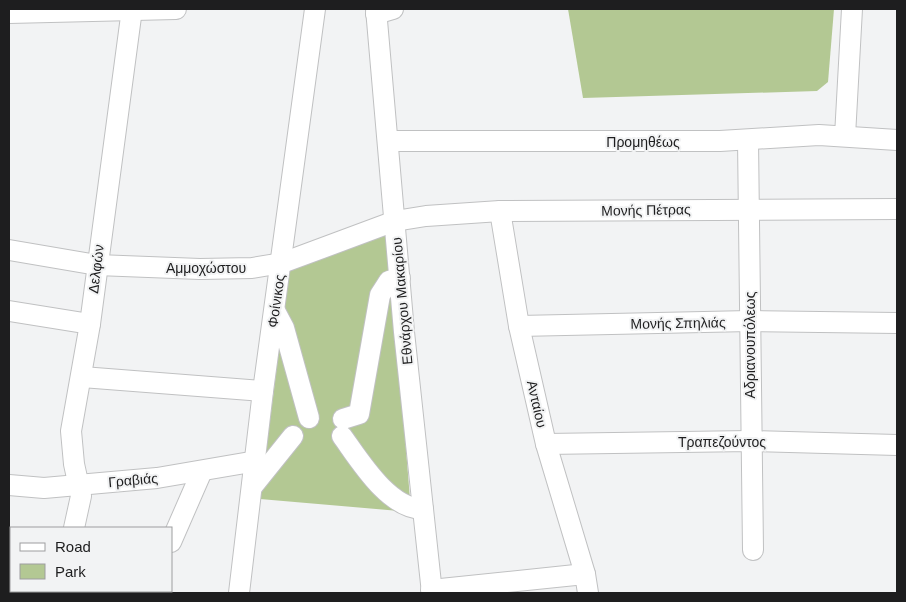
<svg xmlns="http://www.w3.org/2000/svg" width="906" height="602" viewBox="0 0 906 602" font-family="Helvetica,sans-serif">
  <rect width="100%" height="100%" fill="#f2f3f4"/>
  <g fill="#b3c893">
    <path d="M568 9H834L828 82 817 91 583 98Z"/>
    <path d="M386 234 389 236 411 512 260 499 289 271Z"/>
  </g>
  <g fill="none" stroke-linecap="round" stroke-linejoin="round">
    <g stroke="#c0c1c2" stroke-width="22">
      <g id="minor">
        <path d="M376 9 404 332 432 593"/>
        <path d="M9 13 176 9"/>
        <path d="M376 14 393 9"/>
        <path d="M845 136 852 9"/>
        <path d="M748 140 753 550"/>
        <path d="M388 141H720L819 135 897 140"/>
        <path d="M500 211 519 326 546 444 585 574 588 593"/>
        <path d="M9 250 97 265 200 269 252 268 282 263 395 221 426 216 500 211 897 209"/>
        <path d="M9 311 90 324"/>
        <path d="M275 311 284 328 309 418"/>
        <path d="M519 326 750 321 897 323"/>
        <path d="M82 377 263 391"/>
        <path d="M343 419 359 414 380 295 389 281 400 278"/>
        <path d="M342 436C360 461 389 509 423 509"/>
        <path d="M546 444 750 441 897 445"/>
        <path d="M9 485 44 488 157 478 256 461"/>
        <path d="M252 487 293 436"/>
        <path d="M74 528 81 496 74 464 71 431 90 324 132 9"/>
        <path d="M171 542 202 471"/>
        <path d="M431 590 585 574"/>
        <path d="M75 591 84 593"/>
        <path d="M149 593 150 591"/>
        <path d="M239 593 263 391 315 9"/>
      </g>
    </g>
    <use href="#minor" stroke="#fff" stroke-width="20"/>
  </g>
  <g text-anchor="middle" stroke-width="4" stroke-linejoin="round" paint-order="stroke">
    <g font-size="14" fill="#1e1e1f" stroke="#f2f3f4">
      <text x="643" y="147">Προμηθέως</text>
      <text transform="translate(646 210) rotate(-1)" y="5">Μονής Πέτρας</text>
      <text x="206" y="273">Αμμοχώστου</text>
      <text transform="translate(96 269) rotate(-83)" y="5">Δελφών</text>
      <text transform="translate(276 301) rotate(-82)" y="5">Φοίνικος</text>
      <text transform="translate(402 301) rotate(-95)" y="5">Εθνάρχου Μακαρίου</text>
      <text transform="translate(678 323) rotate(-1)" y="5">Μονής Σπηλιάς</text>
      <text transform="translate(750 345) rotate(-90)" y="5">Αδριανουπόλεως</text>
      <text transform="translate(537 404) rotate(77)" y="5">Ανταίου</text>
      <text x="722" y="447">Τραπεζούντος</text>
      <text transform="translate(133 480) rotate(-5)" y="5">Γραβιάς</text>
    </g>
  </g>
  <rect width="906" height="602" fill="none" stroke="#1e1e1f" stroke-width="20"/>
  <rect x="10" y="527" width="162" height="65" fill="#f2f3f4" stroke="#9d9e9f"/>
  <rect x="20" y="543" width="25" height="8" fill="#ffffff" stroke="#9d9e9f"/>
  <text x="55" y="552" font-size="15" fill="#1e1e1f">Road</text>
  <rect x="20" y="564" width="25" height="15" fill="#b3c893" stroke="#9d9e9f"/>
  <text x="55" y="577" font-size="15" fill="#1e1e1f">Park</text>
</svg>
